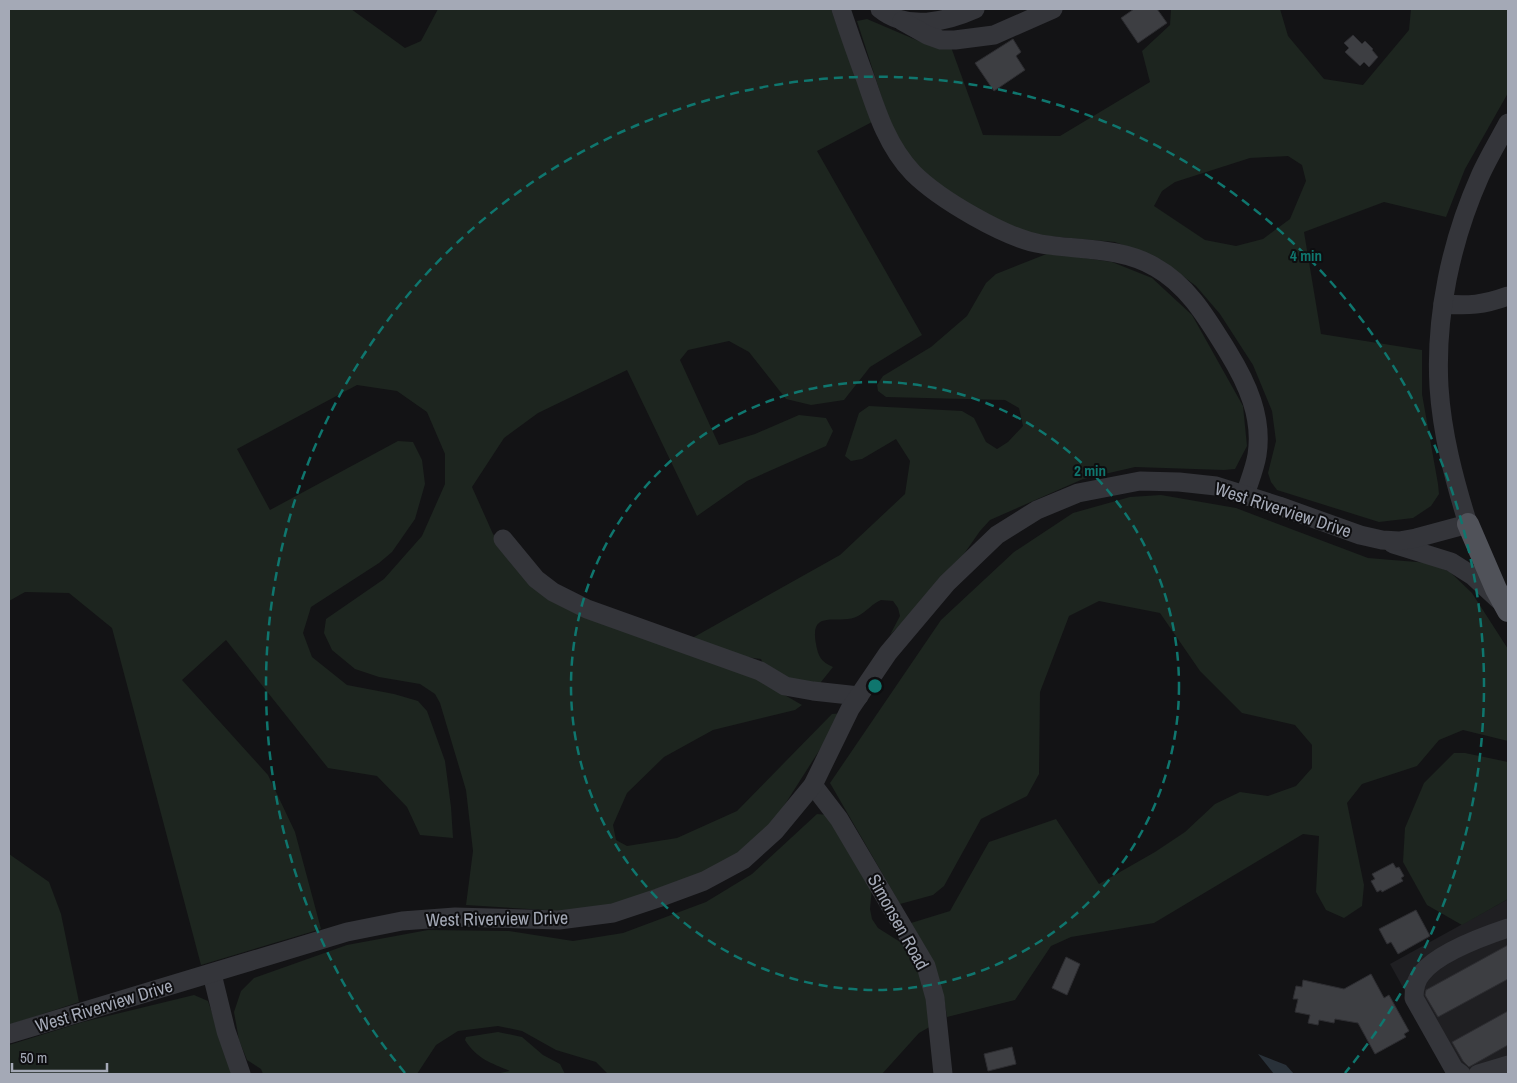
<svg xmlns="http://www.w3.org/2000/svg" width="1517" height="1083" viewBox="0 0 1517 1083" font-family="'Archivo Narrow',sans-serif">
  <rect width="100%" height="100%" fill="#131315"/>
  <path fill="#1f1f22" d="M1508 899V1073L1451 1074 1390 964Z"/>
  <g fill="#1d251f" fill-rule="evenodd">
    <path d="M9 9H351L405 48 421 41 438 9H831L872 122 817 151 922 335 870 367 844 400 811 405 786 399 749 352 729 341 688 350 680 360 719 445 755 434 799 415 826 418 833 431 826 446 747 481 697 516 627 370 538 413 504 438 472 487 493 534 532 585 750 675 802 705 795 710 713 730 664 757 627 793 613 825 616 840 627 846 677 838 737 811 832 714 843 713 775 820 734 856 701 873 612 906 562 911 466 905 473 851 466 790 440 703 435 694 420 684 379 677 355 669 332 650 324 633 326 619 384 579 422 536 445 484V454L427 412 397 391 357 385 237 449 270 510 398 441 413 442 422 460 425 484 415 519 392 552 379 563 311 607 303 633 312 657 347 685 394 694 418 701 427 711 445 761 451 807 453 838 420 835 407 807 377 776 328 768 226 640 182 680 268 775 295 832 321 929 201 965 112 628 69 593 25 592 9 601Z"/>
    <path d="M1171 9H1280L1288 36 1324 79 1363 85 1409 30 1411 9H1508V93L1465 169 1446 217 1384 202 1304 232 1321 334 1422 350V394L1438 484 1439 494 1431 506 1413 518 1379 522 1277 490 1271 482 1268 473 1276 441 1272 411 1253 365 1220 314 1196 286 1160 259 1115 242 1025 234 975 209 932 181 908 156 890 123 857 21 867 19 928 45 951 47 983 135 1060 136 1150 82 1142 51 1170 25ZM1288 156 1302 165 1306 181 1290 219 1263 239 1236 246 1205 240 1154 206 1162 191 1175 182 1250 158Z"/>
    <path d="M1049 253 1112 262 1152 278 1192 315 1243 406 1247 446 1235 469 1224 470 1135 467 1083 479 990 520 980 531 952 571 890 635 900 616 898 608 893 601C890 601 884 600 881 600 873 603 866 612 858 616 839 626 809 607 816 644 818 656 821 662 833 667L817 687C798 684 768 681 761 659L730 655 687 641 840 555 905 494 910 461 896 439 862 459 851 461 845 456 859 413 869 406 962 411 974 418 986 442 997 449 1008 442 1023 426 1019 408 1005 400 886 397 878 391 877 385 883 376 931 347 967 316 986 283 996 274Z"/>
    <path d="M1161 495 1236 508 1368 558 1429 563 1450 572 1472 593 1508 649V741L1463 730 1439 740 1417 766 1362 784 1347 803 1364 885 1362 906 1344 918 1326 910 1316 892 1319 836 1303 834 1154 923 1071 937 1051 946 1015 1000 947 1017 944 998 911 923 950 911 989 842 1056 819 1099 884 1155 852 1185 832 1215 804 1240 792 1268 796 1296 786 1312 768V745L1295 725 1242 713 1200 671 1160 613 1099 601 1069 616 1040 692 1039 774 1027 796 981 819 944 886 933 895 900 904 830 783 941 620 1014 552 1073 513 1130 497Z"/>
    <path d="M1454 753H1465L1508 762V899L1462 925 1427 905 1403 862 1405 828 1424 783Z"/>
    <path d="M817 814 828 815 872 888 870 909 872 919 878 928 905 945 919 969 933 1025 919 1033 882 1074H608L596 1062 556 1050 522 1031 498 1026 458 1031 436 1045 417 1074H263L261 1069 247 1060 239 1040 234 1012 241 991 254 978 347 945 428 930 509 931 573 941 623 933 706 902 752 874Z"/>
    <path d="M9 854 49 882 61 914 79 1002 9 1025Z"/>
    <path d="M194 995 208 1001 233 1074H9V1045L83 1022Z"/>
    <path d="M498 1032 522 1037 543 1055 560 1064 565 1074H495L510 1071C491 1063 477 1059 465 1040L466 1037Z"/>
  </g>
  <path fill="#293139" d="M1258 1054 1286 1065 1294 1074H1274Z"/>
  <g fill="#3d3e42" stroke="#2d2d31">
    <path d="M1134 9H1157L1167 23 1138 43 1121 18Z"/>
    <path d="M1353 35 1362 44 1365 41 1373 49 1372 50 1378 57 1369 67 1364 62 1360 66 1345 52 1349 48 1344 43Z"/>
    <path d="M1013 39 1021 52 1016 56 1025 70 994 91 975 63Z"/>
    <path d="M1393 863 1396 868 1399 867 1404 876 1401 878 1403 881 1382 892 1381 890 1377 892 1371 881 1375 879 1372 874Z"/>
    <path d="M1416 910 1430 936 1398 954 1391 942 1387 944 1379 929Z"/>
    <path d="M1508 945V979L1438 1017 1425 995 1426 990Z"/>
    <path d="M1066 957 1080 964 1067 995 1052 988Z"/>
    <path d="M1371 974 1384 998 1389 995 1409 1031 1404 1034 1406 1037 1375 1054 1358 1023 1335 1019 1334 1023 1319 1020 1318 1025 1308 1023 1310 1015 1295 1012 1298 999H1293L1296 986 1302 987 1303 980 1344 989Z"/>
    <path d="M1508 1011V1045L1469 1067 1463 1061 1452 1042Z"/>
    <path d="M1012 1047 1016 1064 988 1071 984 1054Z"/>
  </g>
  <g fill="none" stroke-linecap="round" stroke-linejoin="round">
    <g stroke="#34353a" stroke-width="19">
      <path d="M841 9C849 33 857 56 866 80 877 113 888 147 913 173 939 199 1005 238 1041 244 1078 250 1121 247 1155 267 1189 286 1208 320 1228 352 1247 383 1263 417 1257 455 1255 468 1249 482 1245 495"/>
      <path d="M880 9C907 31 946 22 975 9"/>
      <path d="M902 21 927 35 941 40H955L994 35 1053 9"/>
      <path d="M1443 304C1469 306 1483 305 1508 296"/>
      <path d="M503 539 536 579 553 592 587 609 760 671 785 686 813 691 859 696"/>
      <path d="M1393 544 1451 562 1473 576 1499 600"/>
      <path d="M813 785 839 819 926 966 935 998 943 1074"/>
      <path d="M212 974 226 1031 241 1074"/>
      <path d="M9 1034 347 932 402 921 455 917 559 920 613 913 658 898 704 881 743 860 775 831 813 785 850 709 888 653 947 583 997 535 1037 510 1078 493 1140 481 1179 482 1216 486 1279 506 1360 535 1382 540 1399 541 1416 538 1468 524C1454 479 1442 434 1439 387 1435 316 1451 241 1480 176 1488 158 1499 140 1508 123"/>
      <path d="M1461 1074 1454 1069 1414 998C1414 989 1415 981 1422 973 1438 953 1484 936 1508 928"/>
      <path d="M1478 1074 1508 1065"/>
    </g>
    <path stroke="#505259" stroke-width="22" d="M1468 524 1496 589 1508 611"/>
  </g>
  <g fill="none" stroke="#0f766e" stroke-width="2.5" stroke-dasharray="9 6">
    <circle cx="875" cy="686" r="304"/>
    <path d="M405 1073A609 609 0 1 1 1345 1073"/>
  </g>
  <g text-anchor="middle" stroke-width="4" stroke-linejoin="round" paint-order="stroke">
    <g font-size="18" fill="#a4a9b6" stroke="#0e0e10">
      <text transform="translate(1283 510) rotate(18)" y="6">West Riverview Drive</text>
      <text transform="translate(497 919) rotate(-1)" y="6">West Riverview Drive</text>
      <text transform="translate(898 922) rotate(61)" y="6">Simonsen Road</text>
      <text transform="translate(104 1006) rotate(-17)" y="6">West Riverview Drive</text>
    </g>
  </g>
  <circle cx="875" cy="686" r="8" fill="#0f766e" stroke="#0e0e10" stroke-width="2.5"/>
  <g font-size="15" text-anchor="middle" font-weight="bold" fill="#0f766e" stroke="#0e0e10" stroke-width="4" stroke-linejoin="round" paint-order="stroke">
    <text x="1306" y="261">4 min</text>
    <text x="1090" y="476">2 min</text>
  </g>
  <rect width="1517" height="1083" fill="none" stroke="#a4a9b6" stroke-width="20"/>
  <path d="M12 1063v8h95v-8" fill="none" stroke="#a4a9b6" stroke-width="2.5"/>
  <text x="20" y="1063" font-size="15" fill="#a4a9b6" stroke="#0e0e10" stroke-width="4" paint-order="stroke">50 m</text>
</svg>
